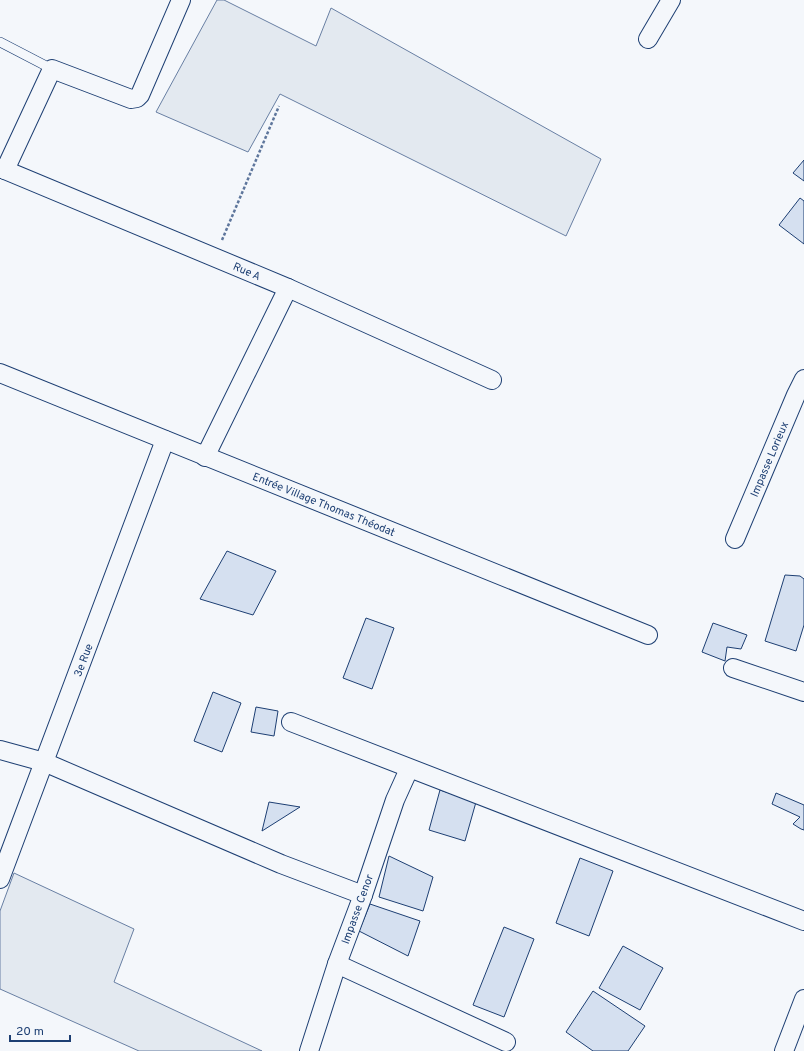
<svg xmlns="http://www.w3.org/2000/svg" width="804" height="1051" viewBox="0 0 804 1051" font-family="Overpass,sans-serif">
  <rect width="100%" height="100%" fill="#f4f7fb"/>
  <g fill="#e3e9f0" stroke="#687fa3">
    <path d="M217 0H224L316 46 331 8 601 159 566 236 280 94 248 152 156 112Z"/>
    <path d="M14 873 134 929 114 982 262 1051H139L0 989V911Z"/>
  </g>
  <g fill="#d5e0f0" stroke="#1d3f73">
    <path d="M804 160V181L793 173Z"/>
    <path d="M800 198 804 201V244L779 225Z"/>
    <path d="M227 551 276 571 253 615 200 599Z"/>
    <path d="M785 575 800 576 804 579V625L796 651 765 641Z"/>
    <path d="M366 618 394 628 372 689 343 678Z"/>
    <path d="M713 623 747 635 741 649 727 647 725 661 702 652Z"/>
    <path d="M213 692 241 703 222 752 194 741Z"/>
    <path d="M256 707 278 711 274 736 251 732Z"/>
    <path d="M440 790 476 802 465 841 429 830Z"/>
    <path d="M776 793 804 805V830L801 829 793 824 800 817 772 804Z"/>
    <path d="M269 802 300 807 262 831Z"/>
    <path d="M389 856 433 877 423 911 379 897Z"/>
    <path d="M580 858 613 871 589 936 556 923Z"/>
    <path d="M370 904 420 921 408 956 359 931Z"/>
    <path d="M504 927 534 939 504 1017 473 1005Z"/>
    <path d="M623 946 663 968 640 1010 599 988Z"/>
    <path d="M593 991 645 1026 628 1051H593L566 1032Z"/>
  </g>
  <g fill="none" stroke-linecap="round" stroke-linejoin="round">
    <g stroke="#1d3f73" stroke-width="10">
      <path id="service" d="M0 42 52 69"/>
    </g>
    <g stroke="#1d3f73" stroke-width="20">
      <g id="minor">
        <path d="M648 39 671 0"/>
        <path d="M0 168 288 288 492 380"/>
        <path d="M5 170 52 69 131 99 137 98 140 95 181 0"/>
        <path d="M0 373 648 635"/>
        <path d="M205 457 288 288"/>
        <path d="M735 539 796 395 804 379"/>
        <path d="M733 668 804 692"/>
        <path d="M291 722 804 921"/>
        <path d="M0 750 44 762 281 864 363 895"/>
        <path d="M0 879 165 440"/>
        <path d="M337 964 506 1042"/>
        <path d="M309 1051 337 964 363 895 395 800 409 769"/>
        <path d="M784 1051 804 999"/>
      </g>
    </g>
    <path stroke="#5e769c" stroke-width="2.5" stroke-dasharray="3 2" stroke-linecap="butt" d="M222 240 279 106"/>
    <use href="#service" stroke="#f4f7fb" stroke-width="9"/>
    <use href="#minor" stroke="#f4f7fb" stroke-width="18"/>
  </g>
  <g text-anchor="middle" stroke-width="3" stroke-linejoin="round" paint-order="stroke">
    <g font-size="11" fill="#1d3f73" stroke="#f4f7fb">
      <text transform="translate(247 271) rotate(23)" y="4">Rue A</text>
      <text transform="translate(769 459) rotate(-67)" y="4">Impasse Lorieux</text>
      <text transform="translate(324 504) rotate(22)" y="4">Entrée Village Thomas Théodat</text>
      <text transform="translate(83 660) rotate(-69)" y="4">3e Rue</text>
      <text transform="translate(357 909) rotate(-70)" y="4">Impasse Cenor</text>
    </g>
  </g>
  <path d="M10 1035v6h60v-6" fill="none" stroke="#1d3f73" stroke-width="2"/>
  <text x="16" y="1035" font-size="12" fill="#1d3f73" stroke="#f4f7fb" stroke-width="3" paint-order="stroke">20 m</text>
</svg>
